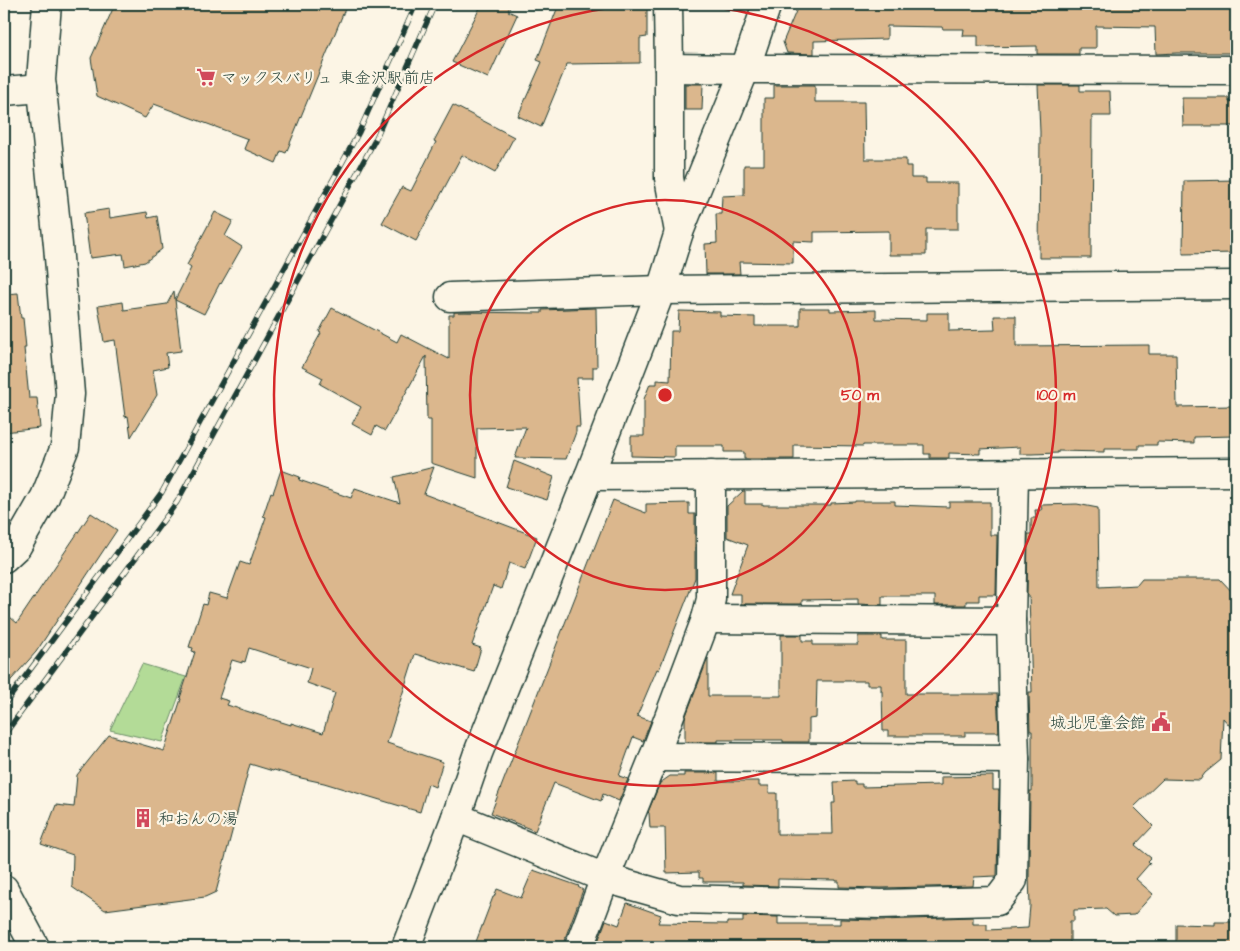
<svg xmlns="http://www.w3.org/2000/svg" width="1240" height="951" viewBox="0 0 1240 951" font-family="'Architects Daughter','Klee One',sans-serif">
  <rect width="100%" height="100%" fill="#fcf5e5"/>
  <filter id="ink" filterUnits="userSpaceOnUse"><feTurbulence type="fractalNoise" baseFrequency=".02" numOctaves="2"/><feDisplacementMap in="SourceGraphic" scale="10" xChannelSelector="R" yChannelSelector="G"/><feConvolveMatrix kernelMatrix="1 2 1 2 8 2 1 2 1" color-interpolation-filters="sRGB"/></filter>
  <g filter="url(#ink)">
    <path fill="#b3db97" stroke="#698c66" d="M142 664 186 677 162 742 110 730Z"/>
    <g fill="#dbb78d" stroke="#1f3d34" fill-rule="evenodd">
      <path d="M115 4H347L286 153 281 151 276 163 244 149 248 139 154 104 145 118 97 96 91 58Z"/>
      <path d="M482 4H511L508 11 517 15 488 78 452 62Z"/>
      <path d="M559 4H592L591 6 647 5V37L640 38V63L567 64 541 127 518 116 542 62 537 60Z"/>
      <path d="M799 4H1236V53H1177L1156 54 1155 27 1096 26V48H1079V54H1037V46L978 47V36H963L964 29H943L942 27 887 26V39L814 41V54L787 53 783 42Z"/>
      <path d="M685 84H703L702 110H685Z"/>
      <path d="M774 85H815V102H864L865 159H906V166H911V178H926V183H958V229H926V255H889V231L814 232V242L793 241V263L739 262 740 274H706L705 244 717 243 716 214H721L722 196 744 195V165H764V98H774Z"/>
      <path d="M1038 85H1080V91H1110L1111 116H1092L1091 258H1039L1040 132Z"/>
      <path d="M1182 98H1229V102H1236V126H1183Z"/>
      <path d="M453 105 514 137 495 173 462 155 416 241 382 223 402 187 411 191 436 142 434 141Z"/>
      <path d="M1236 180V253L1183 254 1184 181Z"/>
      <path d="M109 209 110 218 147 212 148 218 157 216 162 249 145 262 125 266 123 254 90 258 84 213Z"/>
      <path d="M215 212 233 221 225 236 242 247 221 284 220 283 204 314 175 300 191 268 187 265Z"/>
      <path d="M174 291 181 351 166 353 168 367 153 370 157 395 131 437 128 416 125 417 115 340 104 342 98 306 123 302 124 310 167 304Z"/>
      <path d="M18 293 21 318H23L26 348H24L29 398H37L40 428 4 432V294Z"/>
      <path d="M332 308 397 342 401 334 449 359V315H454V312L542 313V310L596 308 597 367H593V378H577L580 427H576V432L566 459 515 458 526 427 477 428V478L431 463V420H427L426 356 385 431 376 426 372 435 352 424 361 407 320 384 323 378 302 367 321 333 319 332Z"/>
      <path d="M800 308H830V311L876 310V319L927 320V313H949V331L995 330 994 316H1016V346L1149 345V354H1176L1177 407 1233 406V436L1194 437V443L1157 442V445H1139V449H1104V452L1058 451V453L1032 454H1020V447L980 449V454L949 453V458H930V454H924V445H863V446L794 445V459H744V452H724V446H675V457L631 456V436H644V399L650 384H657V380L670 381 671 331H678L679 311 720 312V316L755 317V326H800Z"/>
      <path d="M514 461 554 477 547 500 506 487Z"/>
      <path d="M434 467 424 494 537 537 525 569 509 563 501 589 493 586 472 645 481 648 474 672 415 654 387 743 443 762 435 787 428 784 420 812 324 783 301 778 274 770 273 771 250 764 216 892 205 897 105 910 72 887 73 855 41 844 56 805 74 807 77 775 109 735 164 751 181 699 180 698 195 652 192 651 193 648 189 647 203 604 206 605 209 593 227 598 240 562 249 565 266 517 263 516 271 492 273 493 281 470 300 477 299 480 351 498 355 488 400 503 394 477ZM249 648 311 668 307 683 335 693 323 733 291 723V725L227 705 229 701 219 698 232 660 242 663V661L245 662Z"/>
      <path d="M743 491H745V504H763V505H831V503L855 502V501H895V505L949 507V502H990V535H997L996 595H979V601H966V605H935V596H882V605L858 604V599L802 600V604H741V594H730L748 545 727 537V506Z"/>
      <path d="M613 500 646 513V504L689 503V514H695V578L659 670 657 669 637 716 651 721 643 741 633 737 619 776 628 779 619 801 603 794 601 801 554 783 535 831 491 813Z"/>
      <path d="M1077 504 1098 508 1099 587 1137 585 1142 579H1220L1236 596V733L1223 718 1221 760 1205 773 1200 780 1163 779 1134 807 1153 826 1135 845 1151 858 1148 861 1150 863 1136 879 1153 894 1134 915 1114 916 1106 909 1074 910V921H1070V947H987V942V947H596L606 920 619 925 627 903 661 915 658 923 727 924V922H743V916L778 917V924H840V919L881 920 973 917V924H987V930L1028 928 1030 906 1029 876 1030 791H1032V731H1030L1029 692H1032L1029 596H1027L1028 534H1031V518H1036L1035 510H1042L1041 505Z"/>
      <path d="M91 513 117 530 36 652 4 688V612L17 623Z"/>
      <path d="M781 635H802V641H813V645H858V636H882V640H906V694H997L999 732H965V736H888V731H883L882 691H881V685H867V681H817L816 718 809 719V742H783V740H718V742H685V718L708 658V696H781Z"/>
      <path d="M684 773H718V781H759V786H769V793H777V834H833L832 803H835L834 782 855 781V784H862V787L941 785V777L993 776V790H999L997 875 996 876 974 877 973 886 881 888 839 887V881H836V880L778 879V886L743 885V882H703V878H699V872L666 873 665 828H650L649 813 648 812 660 783 670 776H684Z"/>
      <path d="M533 870 579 886 578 887 583 890 564 941V947H474L493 897H494L497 889 521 898Z"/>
      <path d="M1215 922H1236V947H1176V924L1215 925Z"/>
    </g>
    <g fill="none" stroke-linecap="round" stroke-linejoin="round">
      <g stroke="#1f3d34" stroke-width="31">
        <g id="minor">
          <path d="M668 4 669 68V178L679 232"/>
          <path d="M669 68 745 69 1236 70"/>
          <path d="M4 91 42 88"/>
          <path d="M450 297 661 290 1236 285"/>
          <path d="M589 476 1236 472"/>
          <path d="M4 558 17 546 45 497 65 447 70 394 58 245 41 80 47 4"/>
          <path d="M706 619 1011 621"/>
          <path d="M654 757 1015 759"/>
          <path d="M456 817 605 878 679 899 881 904 997 901 1013 880 1015 759 1011 621 1014 474"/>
          <path d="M579 947 605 878 654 757 706 619 711 599V475"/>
        </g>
      </g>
      <g stroke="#1f3d34" stroke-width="31">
        <g id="tertiary">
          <path d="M4 889 35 947"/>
          <path d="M406 947 456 817 478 753 589 476 661 290 679 232 745 69 767 4"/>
        </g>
      </g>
      <use href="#minor" stroke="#fcf5e5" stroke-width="28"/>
      <use href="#tertiary" stroke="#fcf5e5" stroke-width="28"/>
      <g stroke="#1f3d34" stroke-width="5.5">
        <g id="rail">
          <path d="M4 705 162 492 359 132 416 4"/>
          <path d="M4 735 177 502 375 140 435 4"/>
        </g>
      </g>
      <use href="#rail" stroke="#fcf5e5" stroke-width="4" stroke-dasharray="11" stroke-linecap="butt"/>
    </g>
  </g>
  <g fill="none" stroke="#d62828" stroke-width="2.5">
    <circle cx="665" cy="395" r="195"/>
    <circle cx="665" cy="395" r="391"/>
  </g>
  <defs>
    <g id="supermarket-bare" transform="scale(1.5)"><path d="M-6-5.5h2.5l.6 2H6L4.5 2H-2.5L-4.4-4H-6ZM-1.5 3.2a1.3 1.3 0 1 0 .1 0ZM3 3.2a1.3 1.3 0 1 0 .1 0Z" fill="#d1495b" stroke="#fcf5e5" stroke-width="2.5" paint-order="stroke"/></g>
    <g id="civic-bare" transform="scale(1.5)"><path d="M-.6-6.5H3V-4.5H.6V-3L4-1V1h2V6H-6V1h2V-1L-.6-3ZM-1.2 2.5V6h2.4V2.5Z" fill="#d1495b" stroke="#fcf5e5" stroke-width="2.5" paint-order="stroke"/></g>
    <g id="building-bare" transform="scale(1.5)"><path d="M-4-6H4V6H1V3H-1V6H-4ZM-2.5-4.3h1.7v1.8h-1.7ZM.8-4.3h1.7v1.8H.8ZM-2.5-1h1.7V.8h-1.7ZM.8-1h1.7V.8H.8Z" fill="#d1495b" stroke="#fcf5e5" stroke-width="2.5" paint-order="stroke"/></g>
  </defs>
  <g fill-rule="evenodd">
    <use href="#supermarket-bare" x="206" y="77"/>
    <use href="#civic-bare" x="1161" y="722"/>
    <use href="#building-bare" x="143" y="818"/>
  </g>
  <g text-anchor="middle" stroke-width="4.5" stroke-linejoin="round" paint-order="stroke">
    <g font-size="16" fill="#1f3d34" stroke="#fcf5e5" text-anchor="start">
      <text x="221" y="83">マックスバリュ 東金沢駅前店</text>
      <text x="1146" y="728" text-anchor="end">城北児童会館</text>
      <text x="158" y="824">和おんの湯</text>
    </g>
  </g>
  <circle cx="665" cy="395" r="8" fill="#d62828" stroke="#fcf5e5" stroke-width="2.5"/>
  <g font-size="15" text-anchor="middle" font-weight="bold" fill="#d62828" stroke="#fcf5e5" stroke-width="4.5" stroke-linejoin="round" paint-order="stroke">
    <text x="860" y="400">50 m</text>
    <text x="1056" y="400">100 m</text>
  </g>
  <rect width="1240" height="951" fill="none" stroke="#fcf5e5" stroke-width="20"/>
  <rect x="10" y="10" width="1220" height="931" fill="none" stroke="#1f3d34" stroke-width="2" filter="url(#ink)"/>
</svg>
